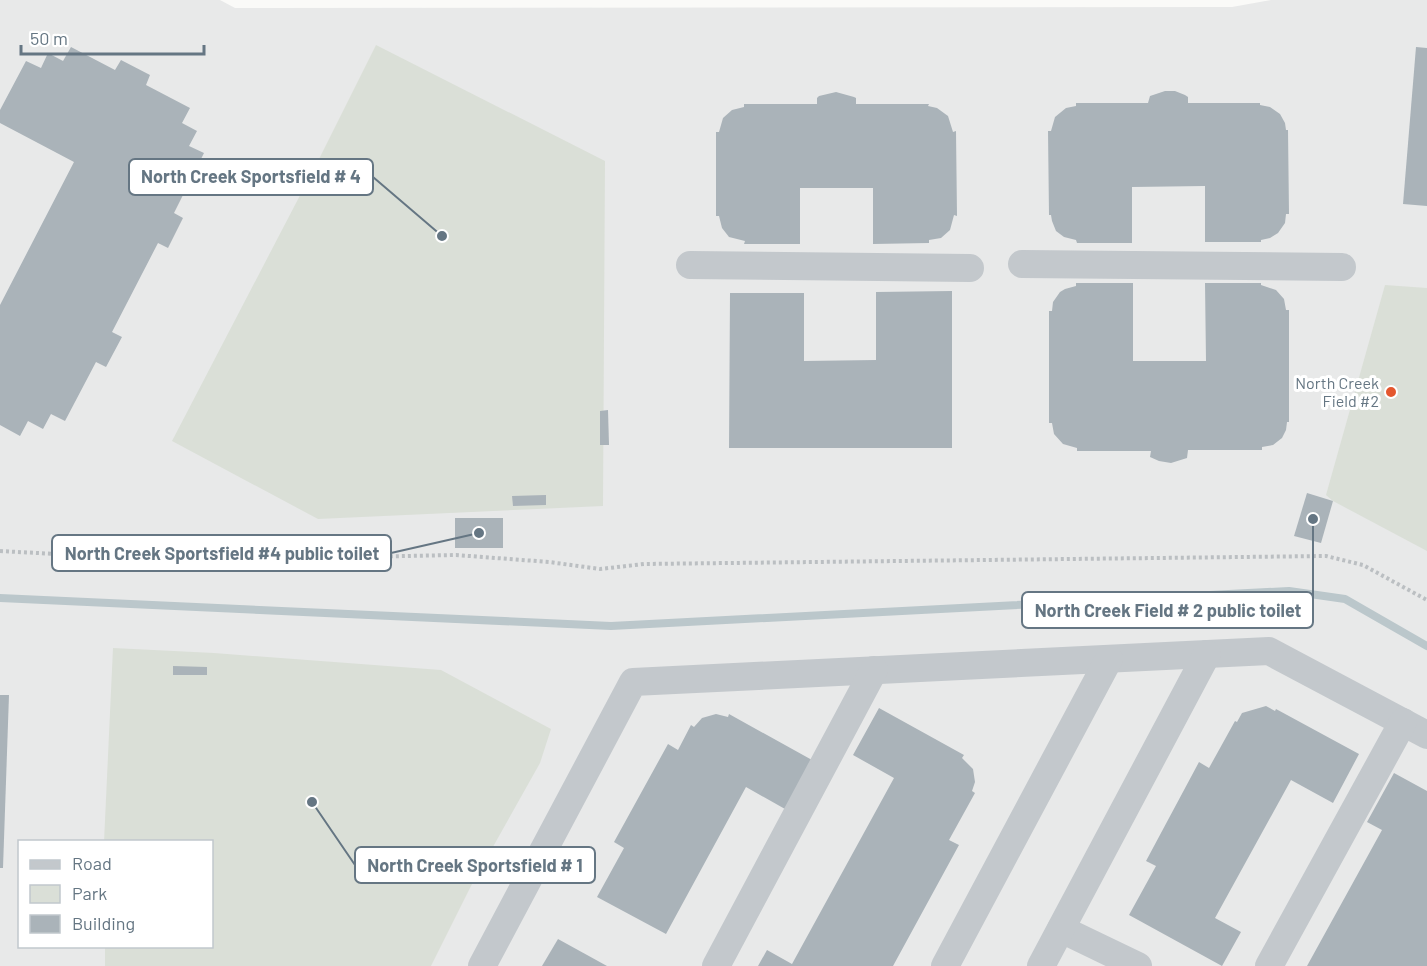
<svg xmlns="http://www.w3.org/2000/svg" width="1427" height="966" viewBox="0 0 1427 966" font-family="Barlow,sans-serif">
  <rect width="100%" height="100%" fill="#fafaf8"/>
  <path fill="#e8e9e9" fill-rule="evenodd" d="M0 0H220L235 8 1232 7 1271 0H1427V966H0ZM20 842H212V946H20Z"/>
  <g fill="#dadfd7">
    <path d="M376 45 605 161 603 506 318 519 172 441 320 157Z"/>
    <path d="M1385 285 1427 288V551L1333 501 1326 495Z"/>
    <path d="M113 648 214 653 441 670 551 729 540 763 471 886 431 966H105V947L212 946V842H104Z"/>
  </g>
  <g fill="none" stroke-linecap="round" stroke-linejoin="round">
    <path stroke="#bbc7cb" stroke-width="8" d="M0 598 611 626 1289 591 1345 599 1427 646"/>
  </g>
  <g fill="#aab3b9">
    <path d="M71 47 115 70 121 60 150 75 146 85 190 108 182 123 197 131 189 146 204 153 174 213 183 218 168 248 158 243 112 332 122 337 106 367 96 362 65 421 51 414 43 429 28 421 20 436 0 425V305L74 162 0 123V110L26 61 41 68 48 53 63 61Z"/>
    <path d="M1416 47 1427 48V206L1403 204Z"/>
    <path d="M1165 91H1175L1185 95 1188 97V103H1260V105L1270 107 1280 114 1285 123 1286 130H1288L1289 214H1286L1285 223 1278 233 1270 238 1261 240V242H1205V186L1132 187V243H1077L1076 240 1064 237 1056 231 1052 221 1051 215H1049L1048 131H1051L1055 117 1066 108 1076 106V103H1148L1150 96Z"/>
    <path d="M836 92 854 97 856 98V104H929L928 106 937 108 948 116 953 132 956 131 957 216 954 215 950 230 941 238 929 240V243L873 244V188H800V244H744L745 241 729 237 722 228 719 216H716V132H719L723 118 732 110 744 107V104H817V98L819 96Z"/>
    <path d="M1076 283H1133V361H1206L1205 283H1261V285L1276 290 1284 299 1286 310H1289V422H1287L1286 430 1282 438 1273 445 1262 447V450H1188L1187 458 1171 463 1159 461 1150 457 1151 451H1077V448L1063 444 1054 434 1052 423H1049V311H1052L1053 302 1060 292 1065 289 1076 286Z"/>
    <path d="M952 291V448H729L730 293H804V361L876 360V292Z"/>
    <path d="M608 410 609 445H600V411Z"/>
    <path d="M1307 493 1333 501 1321 543 1294 536Z"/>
    <path d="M546 495V505L513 506 512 496Z"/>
    <rect x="455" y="518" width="48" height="30"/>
    <path d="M173 666 207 667V675H173Z"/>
    <path d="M0 695H9L3 868H0Z"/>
    <path d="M1266 706 1275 711 1276 709 1359 754 1333 803 1291 780 1215 918 1241 932 1222 966 1129 915 1156 866 1146 861 1199 762 1209 768 1235 721 1237 722 1242 713Z"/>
    <path d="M879 708 964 755 962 758 973 769 975 782 972 791 975 793 949 840 959 845 893 966H758L767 950 792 964 894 778 853 755Z"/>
    <path d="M716 714 728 717 729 714 812 760 785 809 746 787 666 934 597 897 624 848 614 842 668 744 678 750 691 725 694 727 702 718Z"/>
    <path d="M1394 773 1427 791V966H1307L1382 830 1367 822Z"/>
    <path d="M558 939 607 966H542Z"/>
  </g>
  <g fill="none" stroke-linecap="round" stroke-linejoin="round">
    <path stroke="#bbbfc2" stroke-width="4" stroke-dasharray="3 3" stroke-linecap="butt" d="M0 551 74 555 358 557 456 555 549 562 600 569 644 564 1326 556 1363 565 1427 600"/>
    <g stroke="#c3c8cc" stroke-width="28">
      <path d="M1022 264 1342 267"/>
      <path d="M690 265 970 268"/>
      <path d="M1061 929 1138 966"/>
      <path d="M482 966 633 682 1269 651 1427 735"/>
      <path d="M716 966 874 670"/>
      <path d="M945 966 1109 659"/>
      <path d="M1041 966 1207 654"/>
      <path d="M1269 966 1403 722"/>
    </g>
  </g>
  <circle fill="#e4572e" stroke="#fff" stroke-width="2" cx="1391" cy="392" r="6"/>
  <g text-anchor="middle" stroke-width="6" stroke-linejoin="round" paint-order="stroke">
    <g font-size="16" fill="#657683" stroke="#fff" text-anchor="end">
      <text x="1379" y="389">North Creek<tspan x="1379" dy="18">Field #2</tspan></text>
    </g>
  </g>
  <path fill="none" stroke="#657683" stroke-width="2" d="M442 236L373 177M479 533L391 553M1313 519L1313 610M312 802L355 865"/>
  <g fill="#657683" stroke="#fff" stroke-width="2">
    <circle cx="442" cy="236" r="6"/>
    <circle cx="479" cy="533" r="6"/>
    <circle cx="1313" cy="519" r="6"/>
    <circle cx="312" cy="802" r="6"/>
  </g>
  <g fill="#fff" stroke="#657683" stroke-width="2">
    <rect x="129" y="159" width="244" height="36" rx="6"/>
    <rect x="52" y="535" width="339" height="36" rx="6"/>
    <rect x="1022" y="592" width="291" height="36" rx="6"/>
    <rect x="355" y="847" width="240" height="36" rx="6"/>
  </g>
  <g font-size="18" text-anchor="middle" font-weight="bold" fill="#657683">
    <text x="251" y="183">North Creek Sportsfield # 4</text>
    <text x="222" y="560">North Creek Sportsfield #4 public toilet</text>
    <text x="1168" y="617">North Creek Field # 2 public toilet</text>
    <text x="475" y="872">North Creek Sportsfield # 1</text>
  </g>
  <rect x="18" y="840" width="195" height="108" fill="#ffffff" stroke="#c1c8cd" stroke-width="1.5"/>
  <rect x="30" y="860" width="30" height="9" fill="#c3c8cc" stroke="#c1c8cd" stroke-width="1.5"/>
  <text x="72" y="870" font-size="18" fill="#657683">Road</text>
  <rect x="30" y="885" width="30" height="18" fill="#dadfd7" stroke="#c1c8cd" stroke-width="1.5"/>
  <text x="72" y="900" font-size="18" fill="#657683">Park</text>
  <rect x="30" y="915" width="30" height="18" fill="#aab3b9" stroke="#c1c8cd" stroke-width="1.5"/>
  <text x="72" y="930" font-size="18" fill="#657683">Building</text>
  <path d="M21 45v9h183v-9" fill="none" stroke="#657683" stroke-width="3"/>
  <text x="30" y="45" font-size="18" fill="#657683" stroke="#ffffff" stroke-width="4.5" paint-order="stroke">50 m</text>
</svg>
